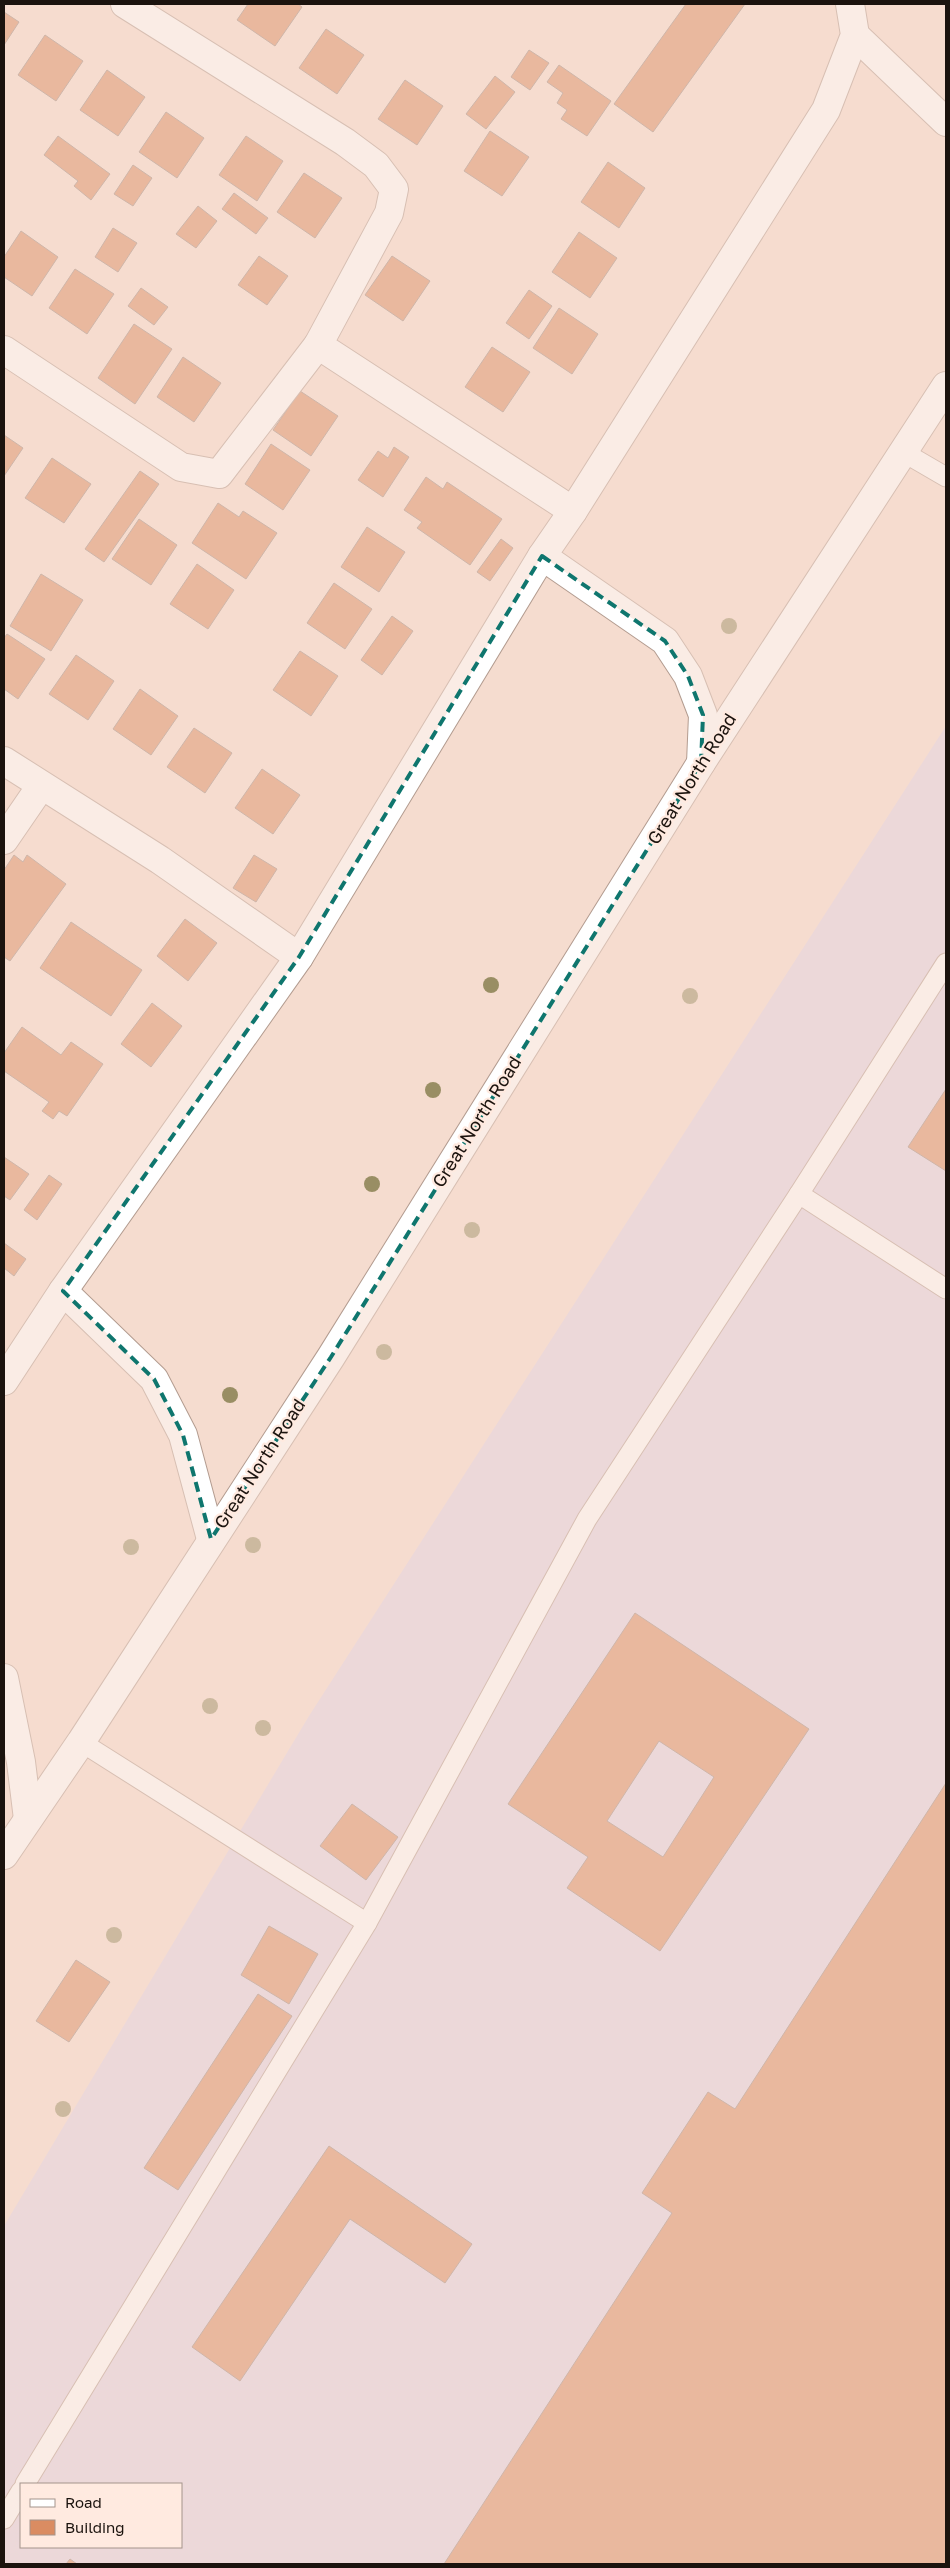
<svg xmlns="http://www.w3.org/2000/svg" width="950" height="2568" viewBox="0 0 950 2568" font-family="'Golos Text',sans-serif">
  <rect width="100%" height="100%" fill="#f5dccf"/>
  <path fill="#e0d2e5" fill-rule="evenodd" d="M946 726V2564H4V2226L309 1716ZM21 2484H181V2547H21Z"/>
  <g fill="#da8c62" stroke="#9e877b" fill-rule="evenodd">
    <path d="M248 4H298L302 7 275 46 237 20Z"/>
    <path d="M686 4H745L653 132 614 104Z"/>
    <path d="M4 12 19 22 4 45Z"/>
    <path d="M326 29 364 55 337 94 299 68Z"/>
    <path d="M45 35 83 61 56 101 18 75Z"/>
    <path d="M529 50 549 63 530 90 511 77Z"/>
    <path d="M559 65 611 101 587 136 561 119 567 110 557 103 563 93 547 82Z"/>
    <path d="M107 70 145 97 118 136 80 110Z"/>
    <path d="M495 76 515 92 486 129 466 114Z"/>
    <path d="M405 80 443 106 417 145 378 119Z"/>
    <path d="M166 112 204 138 177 178 139 152Z"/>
    <path d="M490 131 529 157 502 196 464 171Z"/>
    <path d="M58 136 110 174 91 200 74 186 78 181 44 155Z"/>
    <path d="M246 136 283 161 257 201 219 175Z"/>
    <path d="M608 162 645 188 619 228 581 202Z"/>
    <path d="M133 165 152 178 133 206 114 194Z"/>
    <path d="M304 173 342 198 315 238 277 212Z"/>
    <path d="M234 193 268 218 256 234 222 209Z"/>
    <path d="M198 206 217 221 196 248 176 234Z"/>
    <path d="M113 228 137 243 118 272 95 257Z"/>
    <path d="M21 231 58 257 32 296 4 277V257Z"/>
    <path d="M579 232 617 258 590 298 552 272Z"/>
    <path d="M259 256 288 276 267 305 238 285Z"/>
    <path d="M392 256 430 281 403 321 365 295Z"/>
    <path d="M75 269 114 294 87 334 49 308Z"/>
    <path d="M141 288 168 307 154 325 128 306Z"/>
    <path d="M529 290 552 306 529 339 506 323Z"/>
    <path d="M559 308 598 334 572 374 533 348Z"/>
    <path d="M134 324 172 349 135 404 98 378Z"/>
    <path d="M492 347 530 372 503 412 465 387Z"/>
    <path d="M183 357 221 383 194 422 157 397Z"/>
    <path d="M300 391 338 416 311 456 273 430Z"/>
    <path d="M4 435 23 448 4 476Z"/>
    <path d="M271 444 310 470 283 510 245 484Z"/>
    <path d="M394 447 409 457 383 497 358 480 378 451 388 458Z"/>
    <path d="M52 458 91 484 64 523 25 498Z"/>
    <path d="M140 471 159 484 104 562 85 549Z"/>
    <path d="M426 477 443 489 447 482 502 519 470 565 417 528 422 522 404 510Z"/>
    <path d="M218 503 239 517 243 511 277 533 246 579 192 543Z"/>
    <path d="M139 519 177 545 151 585 112 559Z"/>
    <path d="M367 527 405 552 379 592 341 567Z"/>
    <path d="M501 539 513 548 490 581 477 572Z"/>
    <path d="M197 564 234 590 208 629 170 604Z"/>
    <path d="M41 574 83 600 51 651 10 626Z"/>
    <path d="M334 583 372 609 345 649 307 623Z"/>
    <path d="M392 616 413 631 382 675 361 660Z"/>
    <path d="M7 634 45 659 18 699 4 689V638Z"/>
    <path d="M300 651 338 676 311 716 273 690Z"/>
    <path d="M76 655 114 681 88 720 49 694Z"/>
    <path d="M140 689 178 716 151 755 113 729Z"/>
    <path d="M194 728 232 753 205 793 167 767Z"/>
    <path d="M262 769 300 795 273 834 235 808Z"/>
    <path d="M14 855 23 862 27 855 66 884 10 961 4 957V870Z"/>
    <path d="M254 855 277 869 256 902 233 888Z"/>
    <path d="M185 919 217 943 188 981 157 956Z"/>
    <path d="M71 922 142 970 111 1016 40 968Z"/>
    <path d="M152 1003 182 1026 151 1067 121 1044Z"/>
    <path d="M22 1027 61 1055 71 1042 103 1064 67 1116 59 1111 53 1119 42 1111 49 1102 4 1071V1053Z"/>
    <path d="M946 1089V1171L908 1147Z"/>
    <path d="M4 1157 29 1174 10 1200 4 1196Z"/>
    <path d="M49 1175 62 1184 37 1220 24 1210Z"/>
    <path d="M4 1243 26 1259 14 1276 4 1268Z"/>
    <path d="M635 1613 809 1729 660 1951 567 1888 588 1857 508 1804ZM659 1741 714 1777 663 1857 607 1821Z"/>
    <path d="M946 1783V2564H444L672 2213 642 2193 708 2092 735 2109Z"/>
    <path d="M352 1804 398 1837 366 1880 320 1846Z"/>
    <path d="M269 1926 318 1954 289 2004 241 1975Z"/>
    <path d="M76 1960 110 1982 69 2042 36 2021Z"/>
    <path d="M258 1994 292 2016 178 2190 144 2168Z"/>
    <path d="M329 2146 472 2244 445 2283 350 2219 240 2381 192 2347Z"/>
    <path d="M70 2559 77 2564H66Z"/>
  </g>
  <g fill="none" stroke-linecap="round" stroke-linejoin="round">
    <g stroke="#b39c90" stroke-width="21">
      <g id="service">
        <path d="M903 452 946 477"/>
        <path d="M799 1194 946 1289"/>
        <path d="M81 1742 367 1923"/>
        <path d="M25 2484 367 1923 587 1519 799 1194 946 963"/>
        <path d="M4 2519 21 2491"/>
      </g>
    </g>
    <g stroke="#b39c90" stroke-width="30">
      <g id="minor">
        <path d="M125 4 345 142 376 165 394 189 389 213 318 345 573 511"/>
        <path d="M855 35 946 122"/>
        <path d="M4 350 181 467 219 474 318 345"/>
        <path d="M542 556 665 641 688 676 703 715 701 763"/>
        <path d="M4 761 160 860 299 957"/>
        <path d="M4 840 41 786"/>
        <path d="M63 1291 154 1379 183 1435 211 1539"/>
        <path d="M4 1381 63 1291 299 957 542 556 573 511 826 110 855 35 850 4"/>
        <path d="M4 1678 21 1762 28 1819"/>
      </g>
    </g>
    <g stroke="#b39c90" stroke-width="30">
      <path id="trunk" d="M4 1855 81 1742 331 1357 701 763 946 386"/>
    </g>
    <use href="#service" stroke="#fff" stroke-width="19"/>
    <use href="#minor" stroke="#fff" stroke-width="28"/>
    <use href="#trunk" stroke="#fff" stroke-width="28"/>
  </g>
  <g fill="#998e64">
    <circle cx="729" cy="626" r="8"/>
    <circle cx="491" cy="985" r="8"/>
    <circle cx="690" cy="996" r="8"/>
    <circle cx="433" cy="1090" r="8"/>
    <circle cx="372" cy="1184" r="8"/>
    <circle cx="472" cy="1230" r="8"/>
    <circle cx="384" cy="1352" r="8"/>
    <circle cx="230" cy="1395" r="8"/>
    <circle cx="253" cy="1545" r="8"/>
    <circle cx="131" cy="1547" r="8"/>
    <circle cx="210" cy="1706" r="8"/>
    <circle cx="263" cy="1728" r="8"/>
    <circle cx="114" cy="1935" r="8"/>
    <circle cx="63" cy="2109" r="8"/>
  </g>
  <path d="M0 0H950V2568H0ZM542 556 665 641 688 676 703 715 701 763 331 1357 211 1539 183 1435 154 1379 63 1291 299 957Z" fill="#f5dccf" fill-opacity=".55" fill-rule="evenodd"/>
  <path fill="none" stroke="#0f766e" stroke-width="4" stroke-dasharray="10 6" stroke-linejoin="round" d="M542 556 665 641 688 676 703 715 701 763 331 1357 211 1539 183 1435 154 1379 63 1291 299 957Z"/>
  <g text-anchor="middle" stroke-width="4.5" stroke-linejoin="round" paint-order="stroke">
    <g font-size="18" fill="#1b130e" stroke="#ffeae0">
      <text transform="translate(692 779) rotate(-58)" y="6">Great North Road</text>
      <text transform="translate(477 1122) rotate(-58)" y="6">Great North Road</text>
      <text transform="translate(260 1464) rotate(-57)" y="6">Great North Road</text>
    </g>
  </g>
  <rect width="950" height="2568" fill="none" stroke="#1b130e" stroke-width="10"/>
  <rect x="20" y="2483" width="162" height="65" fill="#ffeae0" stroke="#a4948c"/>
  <rect x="30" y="2499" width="25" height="8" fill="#ffffff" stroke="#a4948c"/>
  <text x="65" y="2508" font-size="15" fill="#1b130e">Road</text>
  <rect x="30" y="2520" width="25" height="15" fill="#da8c62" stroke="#a4948c"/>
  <text x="65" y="2533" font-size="15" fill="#1b130e">Building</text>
</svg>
